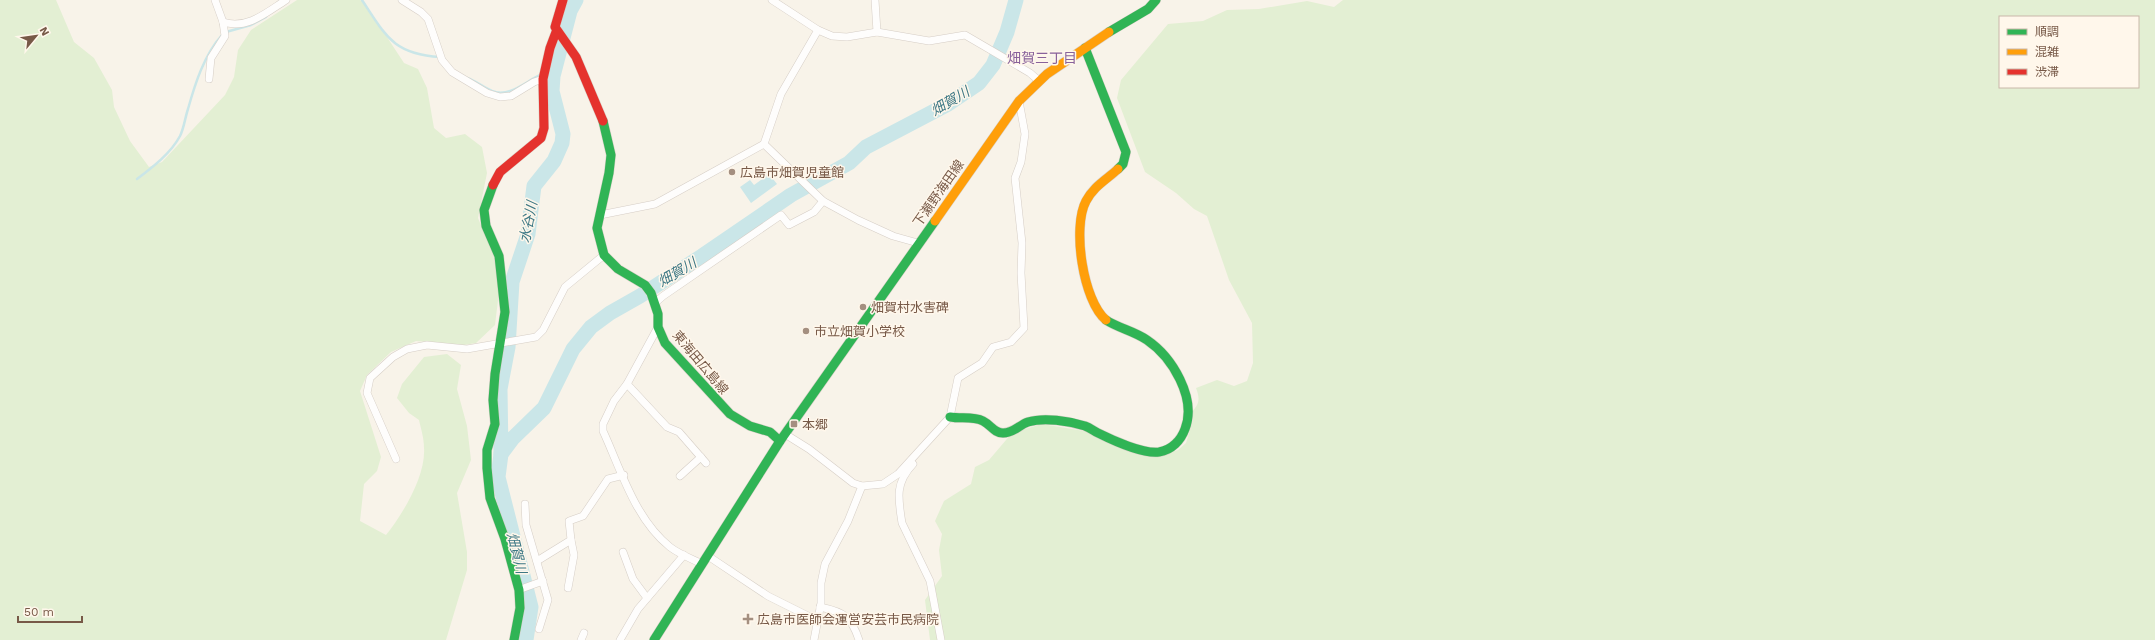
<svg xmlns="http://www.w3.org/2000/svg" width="2155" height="640" viewBox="0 0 2155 640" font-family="'Work Sans','Noto Sans JP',sans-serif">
  <rect width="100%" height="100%" fill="#f8f3e9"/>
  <g fill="#e3efd3" fill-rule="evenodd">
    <path d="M0 0H56L74 42 94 58 112 90 114 107 130 141 149 167 162 162 225 95 234 77 238 50 251 30 297 0H360L364 2 404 63 418 69 427 88 434 128 446 138 465 134 482 147 487 173 478 218 490 247 498 257 499 292 495 325 476 343 464 345 416 341 391 352 367 375 360 391 381 457 377 471 364 484 360 521 386 535C403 514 426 475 424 448 424 438 421 429 419 420L409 413 397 398 402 384 424 357 447 354 461 365 457 389 467 426 471 460 457 493 467 552V570L446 640H0Z"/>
    <path d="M1343 0H2155V640H930L925 600 942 576 939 550 942 534 935 521 944 501 971 484 975 467 989 460 1012 433 1042 424 1102 434 1162 455 1178 450 1186 443 1193 420C1189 412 1194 411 1197 405 1200 400 1198 393 1196 388L1217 380 1234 386 1247 381 1253 363 1252 323 1229 280 1207 216 1194 209 1176 193 1145 172 1117 98 1121 80 1168 24 1203 21 1227 10 1259 9 1307 1 1334 7ZM2000 17H2138V87H2000Z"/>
  </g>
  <path fill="#cae6e8" d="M769 174 777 184 751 203 740 187 750 180 754 185Z"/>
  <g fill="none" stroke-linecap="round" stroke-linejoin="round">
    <g stroke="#cae6e8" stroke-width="2.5">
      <path d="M362 0C386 36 393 54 440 57"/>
      <path d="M226 32 251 25 266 17"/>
      <path d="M548 72 554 70"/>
      <path d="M467 78C476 81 483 87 492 91 509 98 525 82 540 75"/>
      <path d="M137 179C153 167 171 153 180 136 184 128 185 118 188 109 195 84 204 55 222 35"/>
    </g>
    <g stroke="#cae6e8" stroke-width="15">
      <path d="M501 454 513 438 544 408 573 349 591 327 610 313 640 296 702 256 791 195 849 163 866 147 948 104 979 83 993 65 1007 32 1016 0"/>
      <path d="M526 640 531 607 498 477 501 454 500 389 508 347 512 282 528 234 534 186 554 161 562 143 563 134 552 91 553 76 570 11 576 0"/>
    </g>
    <g stroke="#d6cec6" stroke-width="8">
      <g id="street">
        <path d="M402 0 421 12 428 19 442 60 452 72 487 93 500 97 511 96 534 82 543 79"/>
        <path d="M772 0 818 30 832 36 847 37 877 32 929 41 965 35 1030 73 1038 80"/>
        <path d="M875 0 877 32"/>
        <path d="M223 22C247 30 267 12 286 0"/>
        <path d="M209 79 211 58 225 36 223 22 215 0"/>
        <path d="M764 144 823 201 858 220 893 236 918 243"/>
        <path d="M600 215 655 204 764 144 781 94 818 30"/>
        <path d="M655 303 663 296 781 215 789 225 814 212 823 201"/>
        <path d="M658 327 627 384 614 401 603 424V431C621 470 635 519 670 547 679 554 692 559 702 564"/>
        <path d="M627 384 667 427 679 432 706 463"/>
        <path d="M785 434 809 449 853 483 862 486 883 484 898 474 950 417 958 378 982 363 993 347 1011 342 1024 328 1021 273 1022 243 1015 178 1021 162 1025 134 1019 101"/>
        <path d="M396 459 367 393 370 378 393 357 407 349 427 345 467 349 536 337 543 330 565 287 604 255"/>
        <path d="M913 464C895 483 898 498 902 523L930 581 941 640"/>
        <path d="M680 476 701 457"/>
        <path d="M525 504 526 525 548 600 539 629"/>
        <path d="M623 552 633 579 647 598"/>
        <path d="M708 556 768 596 816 620"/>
        <path d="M537 561 571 540 569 521 583 516 608 479 624 475"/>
        <path d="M568 588 574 555 571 540"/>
        <path d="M521 589 543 581"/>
        <path d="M820 607C844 612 851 616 859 640"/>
        <path d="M581 640 584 633"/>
        <path d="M620 640 638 609 684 555"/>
        <path d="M814 640 821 603V583L825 564 848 521 862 486"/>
      </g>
    </g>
    <g stroke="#d7cec6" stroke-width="10">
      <g id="fast">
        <path d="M1109 32 1148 9 1156 0"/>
        <path d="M1085 48 1126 152 1123 164 1118 169"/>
        <path d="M603 121 611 155 609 173 597 228 604 255 618 269 645 285 651 293 658 314V327L665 343 730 414 750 426 770 432 780 441"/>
        <path d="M493 185 484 210 486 226 499 256 505 312 495 374 493 400 495 424 487 450V468L490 498 505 539 519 590 520 608 514 640"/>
        <path d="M950 417C961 419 973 416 983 421 991 425 994 433 1003 433 1014 433 1019 425 1028 422 1044 417 1069 421 1085 426 1090 428 1094 431 1098 433 1112 440 1143 454 1159 452 1172 450 1181 440 1185 429 1197 398 1172 357 1147 340 1134 331 1118 328 1106 320"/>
        <path d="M654 640 780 441 935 221"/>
      </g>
    </g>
    <g stroke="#d7cec6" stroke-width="10">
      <g id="slow">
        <path d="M935 221 1019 101 1047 74 1109 32"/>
        <path d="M1106 320C1083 301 1072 227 1086 201 1094 186 1106 180 1118 169"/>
      </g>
    </g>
    <g stroke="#d7cec6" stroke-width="10">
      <g id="jam">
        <path d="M563 0 555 27 576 57 603 121"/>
        <path d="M493 185 500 172 541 138 544 128 543 79 550 48 556 32"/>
      </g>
    </g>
    <use href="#street" stroke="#fefdfc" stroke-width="7"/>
    <use href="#fast" stroke="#30b455" stroke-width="9"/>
    <use href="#slow" stroke="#ff9f0a" stroke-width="9"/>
    <use href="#jam" stroke="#e5322d" stroke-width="9"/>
  </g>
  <g fill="#a48f80" stroke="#fff7eb" stroke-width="1.5">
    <circle cx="732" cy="172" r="4"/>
    <circle cx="863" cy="307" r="4"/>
    <circle cx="806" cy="331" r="4"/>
    <rect x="790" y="420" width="8" height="8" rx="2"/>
    <path d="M746 613h4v4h4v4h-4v4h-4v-4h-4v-4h4z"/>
  </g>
  <g text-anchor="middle" stroke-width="3" stroke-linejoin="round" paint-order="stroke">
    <g font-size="13" fill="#775947" stroke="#fff7eb" text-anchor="start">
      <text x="740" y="177">広島市畑賀児童館</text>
      <text x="871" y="312">畑賀村水害碑</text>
      <text x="814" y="336">市立畑賀小学校</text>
      <text x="802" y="429">本郷</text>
      <text x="757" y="624">広島市医師会運営安芸市民病院</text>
    </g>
    <g font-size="13" fill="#775947" stroke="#fff7eb">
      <text transform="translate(938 193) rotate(-55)" y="5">下瀬野海田線</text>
      <text transform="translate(701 362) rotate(50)" y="5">東海田広島線</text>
    </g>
    <g font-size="14" fill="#89629b" stroke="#fff7eb">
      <text x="1042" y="63">畑賀三丁目</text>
    </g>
    <g font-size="14" font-style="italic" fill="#3d7885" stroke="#fff7eb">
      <text transform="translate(950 101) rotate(-31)" y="5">畑賀川</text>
      <text transform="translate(528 222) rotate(-79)" y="5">水谷川</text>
      <text transform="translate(677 272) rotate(-31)" y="5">畑賀川</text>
      <text transform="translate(517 553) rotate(76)" y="5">畑賀川</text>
    </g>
  </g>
  <rect x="1999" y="16" width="140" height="72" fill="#fff7eb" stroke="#c9b8a9"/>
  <rect x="2007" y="29" width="20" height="6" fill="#30b455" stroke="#c9b8a9"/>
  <text x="2035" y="36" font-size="12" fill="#775947">順調</text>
  <rect x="2007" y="49" width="20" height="6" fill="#ff9f0a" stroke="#c9b8a9"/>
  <text x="2035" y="56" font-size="12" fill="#775947">混雑</text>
  <rect x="2007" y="69" width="20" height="6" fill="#e5322d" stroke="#c9b8a9"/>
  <text x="2035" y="76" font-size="12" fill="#775947">渋滞</text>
  <g transform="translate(36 36) rotate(61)" stroke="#fff7eb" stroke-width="3" paint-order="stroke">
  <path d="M0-3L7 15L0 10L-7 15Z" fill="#775947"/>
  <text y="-6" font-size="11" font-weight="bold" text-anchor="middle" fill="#775947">N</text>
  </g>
  <path d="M18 616v6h64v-6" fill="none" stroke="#775947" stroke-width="2"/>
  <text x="24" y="616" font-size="12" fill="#775947" stroke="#fff7eb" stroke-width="3" paint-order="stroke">50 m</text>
</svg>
